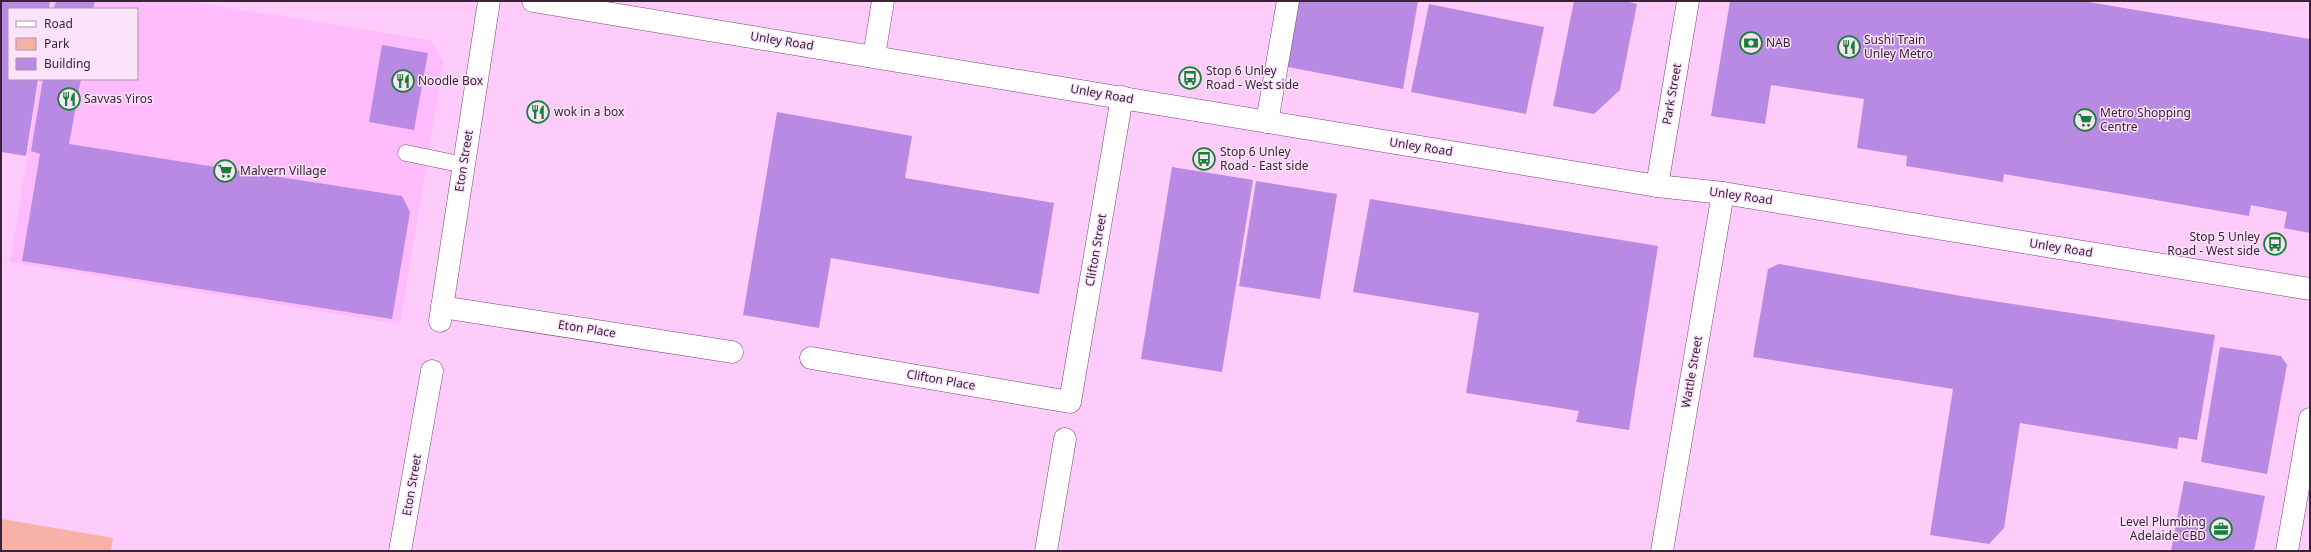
<svg xmlns="http://www.w3.org/2000/svg" width="2311" height="552" viewBox="0 0 2311 552" font-family="'Noto Sans',sans-serif">
  <rect width="100%" height="100%" fill="#fdccfb"/>
  <path fill="#febcfc" d="M53 1H187L430 40 444 62 400 324 10 262 40 79H137V9H52Z"/>
  <path fill="#f7b1a7" d="M1 519 113 538 111 551H1Z"/>
  <g fill="#b98ae3">
    <path d="M1 1H50L49 9H9V79H38L26 156 1 152Z"/>
    <path d="M56 1H95L93 9H54Z"/>
    <path d="M1299 1H1418L1403 89 1288 67Z"/>
    <path d="M1574 1H1625L1637 4 1620 90 1594 114 1553 106Z"/>
    <path d="M1730 1H2082L2310 39V233L2284 228 2287 212 2251 205 2249 216 2004 174 2003 182 1906 166 1907 156 1857 148 1864 99 1771 85 1765 124 1711 116Z"/>
    <path d="M1429 4 1544 27 1526 114 1411 92Z"/>
    <path d="M382 45 428 53 414 130 369 122Z"/>
    <path d="M43 79H81L69 144 402 196 410 212 392 319 22 261 40 154 31 151Z"/>
    <path d="M777 112 912 136 905 178 1054 203 1039 294 831 258 819 328 743 315Z"/>
    <path d="M1172 167 1253 180 1222 372 1141 359Z"/>
    <path d="M1256 181 1337 194 1320 299 1239 286Z"/>
    <path d="M1370 199 1658 246 1629 430 1576 422 1579 411 1466 393 1479 313 1353 292Z"/>
    <path d="M1779 264 1967 297 2215 335 2197 440 2179 437 2177 449 2020 423 2004 528 1989 544 1930 535 1953 389 1753 357 1768 269Z"/>
    <path d="M2220 347 2281 356 2287 365 2267 474 2201 462Z"/>
    <path d="M2184 481 2265 496 2254 551H2171Z"/>
  </g>
  <g fill="none" stroke-linecap="round" stroke-linejoin="round">
    <g stroke="#794478" stroke-width="17">
      <path id="service" d="M406 153 464 165"/>
    </g>
    <g stroke="#794478" stroke-width="23">
      <g id="minor">
        <path d="M874 56 883 1"/>
        <path d="M1267 122 1288 1"/>
        <path d="M442 307 732 352"/>
        <path d="M440 321 489 1"/>
        <path d="M811 358 1070 402 1122 97"/>
        <path d="M400 551 432 371"/>
        <path d="M1046 551 1065 439"/>
        <path d="M2287 551 2310 419"/>
      </g>
    </g>
    <g stroke="#794478" stroke-width="23">
      <g id="tertiary">
        <path d="M1657 186 1688 1"/>
        <path d="M1662 551 1723 193"/>
      </g>
    </g>
    <g stroke="#794478" stroke-width="23">
      <path id="secondary" d="M533 1 1657 186 1723 193 2310 289"/>
    </g>
    <use href="#service" stroke="#fff" stroke-width="16"/>
    <use href="#minor" stroke="#fff" stroke-width="22"/>
    <use href="#tertiary" stroke="#fff" stroke-width="22"/>
    <use href="#secondary" stroke="#fff" stroke-width="22"/>
  </g>
  <defs>
    <g id="bank-ring" transform="scale(1.15)"><circle r="9.5" fill="#fbe3fa" stroke="#188035" stroke-width="1.5"/><path d="M-6-4H6V4H-6ZM0-2.3a2.3 2.3 0 1 0 0 4.6a2.3 2.3 0 1 0 0-4.6Z" fill="#188035"/></g>
    <g id="restaurant-ring" transform="scale(1.15)"><circle r="9.5" fill="#fbe3fa" stroke="#188035" stroke-width="1.5"/><path d="M-5-6h1v4h1v-4h1v4h1v-4h1v5L-1.5 .5V6h-2V.5L-5-1ZM5-6V6H3V1.5H1.5Q1.5-4 5-6Z" fill="#188035"/></g>
    <g id="bus-ring" transform="scale(1.15)"><circle r="9.5" fill="#fbe3fa" stroke="#188035" stroke-width="1.5"/><path d="M-5-6H5V4H4V6H2V4H-2V6H-4V4H-5ZM-3.5-4V0h7V-4ZM-3.5 1.2v1.5H-2V1.2ZM2 1.2v1.5H3.5V1.2Z" fill="#188035"/></g>
    <g id="supermarket-ring" transform="scale(1.15)"><circle r="9.5" fill="#fbe3fa" stroke="#188035" stroke-width="1.5"/><path d="M-6-5.5h2.5l.6 2H6L4.5 2H-2.5L-4.4-4H-6ZM-1.5 3.2a1.3 1.3 0 1 0 .1 0ZM3 3.2a1.3 1.3 0 1 0 .1 0Z" fill="#188035"/></g>
    <g id="office-ring" transform="scale(1.15)"><circle r="9.5" fill="#fbe3fa" stroke="#188035" stroke-width="1.5"/><path d="M-6-3h4V-5.5h4V-3h4V5H-6ZM-1-4.5V-3h2v-1.5ZM-6 0V1H6V0Z" fill="#188035"/></g>
  </defs>
  <g fill-rule="evenodd">
    <use href="#bank-ring" x="1751" y="43"/>
    <use href="#restaurant-ring" x="1849" y="47"/>
    <use href="#bus-ring" x="1190" y="78"/>
    <use href="#restaurant-ring" x="403" y="81"/>
    <use href="#restaurant-ring" x="69" y="99"/>
    <use href="#restaurant-ring" x="538" y="112"/>
    <use href="#supermarket-ring" x="2085" y="120"/>
    <use href="#bus-ring" x="1204" y="159"/>
    <use href="#supermarket-ring" x="225" y="171"/>
    <use href="#bus-ring" x="2275" y="244"/>
    <use href="#office-ring" x="2221" y="529"/>
  </g>
  <g text-anchor="middle" stroke-width="3" stroke-linejoin="round" paint-order="stroke">
    <g font-size="12" fill="#3a2239" stroke="#fbe3fa" text-anchor="start">
      <text x="1864" y="44">Sushi Train<tspan x="1864" dy="14">Unley Metro</tspan></text>
      <text x="1766" y="47">NAB</text>
      <text x="1206" y="75">Stop 6 Unley<tspan x="1206" dy="14">Road - West side</tspan></text>
      <text x="418" y="85">Noodle Box</text>
      <text x="84" y="103">Savvas Yiros</text>
      <text x="554" y="116">wok in a box</text>
      <text x="2100" y="117">Metro Shopping<tspan x="2100" dy="14">Centre</tspan></text>
      <text x="1220" y="156">Stop 6 Unley<tspan x="1220" dy="14">Road - East side</tspan></text>
      <text x="240" y="175">Malvern Village</text>
      <text x="2260" y="241" text-anchor="end">Stop 5 Unley<tspan x="2260" dy="14">Road - West side</tspan></text>
      <text x="2206" y="526" text-anchor="end">Level Plumbing<tspan x="2206" dy="14">Adelaide CBD</tspan></text>
    </g>
    <g font-size="12" fill="#3a2239" stroke="#fbe3fa">
      <text transform="translate(782 41) rotate(9)" y="4">Unley Road</text>
      <text transform="translate(1102 94) rotate(10)" y="4">Unley Road</text>
      <text transform="translate(1672 94) rotate(-80)" y="4">Park Street</text>
      <text transform="translate(1421 147) rotate(9)" y="4">Unley Road</text>
      <text transform="translate(464 161) rotate(-81)" y="4">Eton Street</text>
      <text transform="translate(1741 196) rotate(8)" y="4">Unley Road</text>
      <text transform="translate(2061 248) rotate(9)" y="4">Unley Road</text>
      <text transform="translate(1096 250) rotate(-80)" y="4">Clifton Street</text>
      <text transform="translate(587 329) rotate(9)" y="4">Eton Place</text>
      <text transform="translate(1692 372) rotate(-80)" y="4">Wattle Street</text>
      <text transform="translate(941 380) rotate(10)" y="4">Clifton Place</text>
      <text transform="translate(412 485) rotate(-80)" y="4">Eton Street</text>
    </g>
  </g>
  <rect width="2311" height="552" fill="none" stroke="#3a2239" stroke-width="4"/>
  <rect x="8" y="8" width="130" height="72" fill="#fbe3fa" stroke="#ae96ad"/>
  <rect x="16" y="21" width="20" height="6" fill="#ffffff" stroke="#ae96ad"/>
  <text x="44" y="28" font-size="12" fill="#3a2239">Road</text>
  <rect x="16" y="38" width="20" height="12" fill="#f7b1a7" stroke="#ae96ad"/>
  <text x="44" y="48" font-size="12" fill="#3a2239">Park</text>
  <rect x="16" y="58" width="20" height="12" fill="#b98ae3" stroke="#ae96ad"/>
  <text x="44" y="68" font-size="12" fill="#3a2239">Building</text>
</svg>
